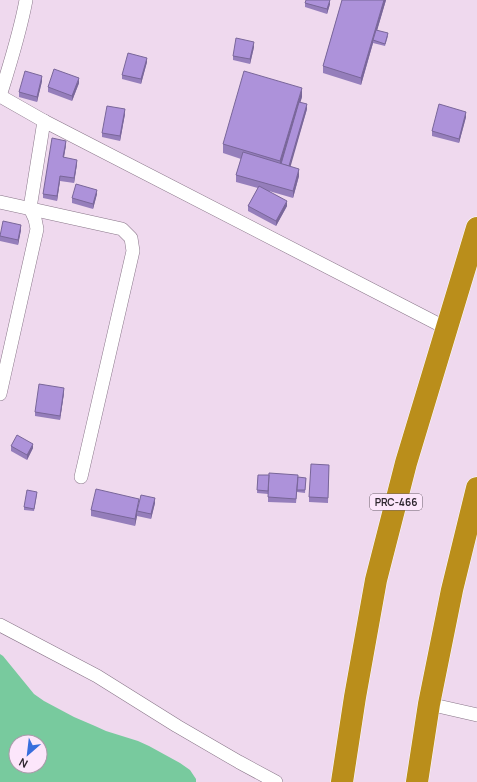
<svg xmlns="http://www.w3.org/2000/svg" width="477" height="782" viewBox="0 0 477 782" font-family="Manrope,sans-serif">
  <rect width="100%" height="100%" fill="#efd9ee"/>
  <path fill="#78ca9e" fill-rule="evenodd" d="M0 654 3 656 34 694 44 701 74 717 95 726 106 731 138 741 149 746 180 763 190 770 196 779V782H0ZM16 742H40V766H16Z"/>
  <g fill="none" stroke-linecap="round" stroke-linejoin="round">
    <g stroke="#887588" stroke-width="14">
      <g id="street">
        <path d="M0 96 44 121 446 328"/>
        <path d="M0 96C10 64 20 33 26 0"/>
        <path d="M0 202 122 229 131 238 133 251 81 477"/>
        <path d="M0 394 37 229 35 219 30 208 44 121"/>
        <path d="M0 625 97 676 177 726 239 762 276 782"/>
        <path d="M429 704 477 715"/>
      </g>
    </g>
    <g stroke="#fff" stroke-width="23">
      <g id="highway">
        <path d="M342 782 355 697 376 580 406 463 477 228"/>
        <path d="M417 782 429 704 452 590 477 488"/>
      </g>
    </g>
    <use href="#street" stroke="#fff" stroke-width="13"/>
    <use href="#highway" stroke="#ba8e1b" stroke-width="22"/>
  </g>
  <g fill="#957ebb">
    <path d="M342 0H386L377 30 388 36 385 46 373 43 361 85 323 73V66Z"/>
    <path d="M305 3 330 4 327 14 305 7Z"/>
    <path d="M254 47 250 64 233 60V56Z"/>
    <path d="M147 62 141 84 122 79V75Z"/>
    <path d="M42 81 37 102 19 97V92Z"/>
    <path d="M79 83 72 101 48 92V87Z"/>
    <path d="M302 97 300 102 307 109 290 166 299 176 293 198 269 191 287 206 276 226 248 211V206L258 188 236 182V175L241 159 223 153V144Z"/>
    <path d="M125 114 120 141 102 137V133Z"/>
    <path d="M466 117 459 143 432 136V131Z"/>
    <path d="M66 145 64 157 77 164 74 183 60 181 57 201 43 198V194Z"/>
    <path d="M97 194 93 209 72 203V198Z"/>
    <path d="M21 230 18 245 0 241V235Z"/>
    <path d="M64 393 60 420 35 416V412Z"/>
    <path d="M11 446 33 448 27 460 11 451Z"/>
    <path d="M329 465 328 503 309 502V497Z"/>
    <path d="M258 475 306 478 305 493 297 492 296 503 268 502V494L257 493Z"/>
    <path d="M37 494 34 511 24 510V507Z"/>
    <path d="M155 503 151 519 137 516 135 526 91 516V510Z"/>
  </g>
  <g fill="#796699">
    <path d="M330 0V4L327 14V9Z"/>
    <path d="M384 0H386L374 41 373 40V43L361 85V78Z"/>
    <path d="M254 42V47L250 64V59Z"/>
    <path d="M147 58V62L141 84V79Z"/>
    <path d="M42 76V81L37 102V97Z"/>
    <path d="M79 78V83L72 101V96Z"/>
    <path d="M302 88V97L280 170V161Z"/>
    <path d="M307 104V109L289 172V167Z"/>
    <path d="M125 109V114L120 141V136Z"/>
    <path d="M466 112V117L459 143V139Z"/>
    <path d="M66 141V145L63 162V157Z"/>
    <path d="M77 160V164L74 183V178Z"/>
    <path d="M299 169V176L293 198V191Z"/>
    <path d="M60 176V181L57 201V196Z"/>
    <path d="M97 190V194L93 209V204Z"/>
    <path d="M287 201V206L276 226V221Z"/>
    <path d="M21 225V230L18 245V240Z"/>
    <path d="M64 388V393L60 420V416Z"/>
    <path d="M33 444V448L27 460V455Z"/>
    <path d="M155 498V503L151 519V514Z"/>
    <path d="M139 499 137 511V516L135 526V519Z"/>
  </g>
  <g fill="#ad92da" stroke="#796699">
    <path d="M306 0H330L327 9 305 3Z"/>
    <path d="M342 0H384L361 78 323 66Z"/>
    <path d="M376 30 388 33 385 44 373 40Z"/>
    <path d="M236 38 254 42 250 59 233 56Z"/>
    <path d="M128 53 147 58 141 79 122 75Z"/>
    <path d="M54 69 79 78 72 96 48 87Z"/>
    <path d="M25 71 42 76 37 97 19 92Z"/>
    <path d="M244 71 302 88 280 161 223 144Z"/>
    <path d="M299 102 307 104 289 166 281 164Z"/>
    <path d="M439 104 466 112 459 139 432 131Z"/>
    <path d="M107 106 125 109 120 136 102 133Z"/>
    <path d="M52 138 66 141 63 157 77 160 74 178 60 176 57 196 43 194Z"/>
    <path d="M243 152 299 169 293 191 236 175Z"/>
    <path d="M76 184 97 190 93 204 72 198Z"/>
    <path d="M259 186 287 201 276 221 248 206Z"/>
    <path d="M3 221 21 225 18 240 0 236Z"/>
    <path d="M39 384 64 388 60 416 35 412Z"/>
    <path d="M17 435 33 444 27 455 11 446Z"/>
    <path d="M311 464 329 465 328 498 309 497Z"/>
    <path d="M269 473 298 475 296 499 268 497Z"/>
    <path d="M258 475H269L268 491 257 490Z"/>
    <path d="M298 477 306 478 305 490H297Z"/>
    <path d="M96 489 139 499 135 519 91 510Z"/>
    <path d="M27 490 37 492 34 509 24 507Z"/>
    <path d="M141 495 155 498 151 514 137 511Z"/>
  </g>
  <g text-anchor="middle" stroke-width="3.5" stroke-linejoin="round" paint-order="stroke">
    <rect fill="#fce6fb" stroke="#6d616d" stroke-width="1" x="370" y="494" width="52" height="16" rx="3"/>
    <g font-size="10" font-weight="bold" fill="#302830">
      <text x="396" y="506">PRC-466</text>
    </g>
  </g>
  <g transform="translate(28 754) rotate(208)"><circle r="19" fill="#fce6fb" stroke="#aa9aaa"/>
  <path d="M0-3L7 15L0 10L-7 15Z" fill="#386edd"/>
  <text y="-6" font-size="11" font-weight="bold" text-anchor="middle" fill="#302830">N</text>
  </g>
</svg>
